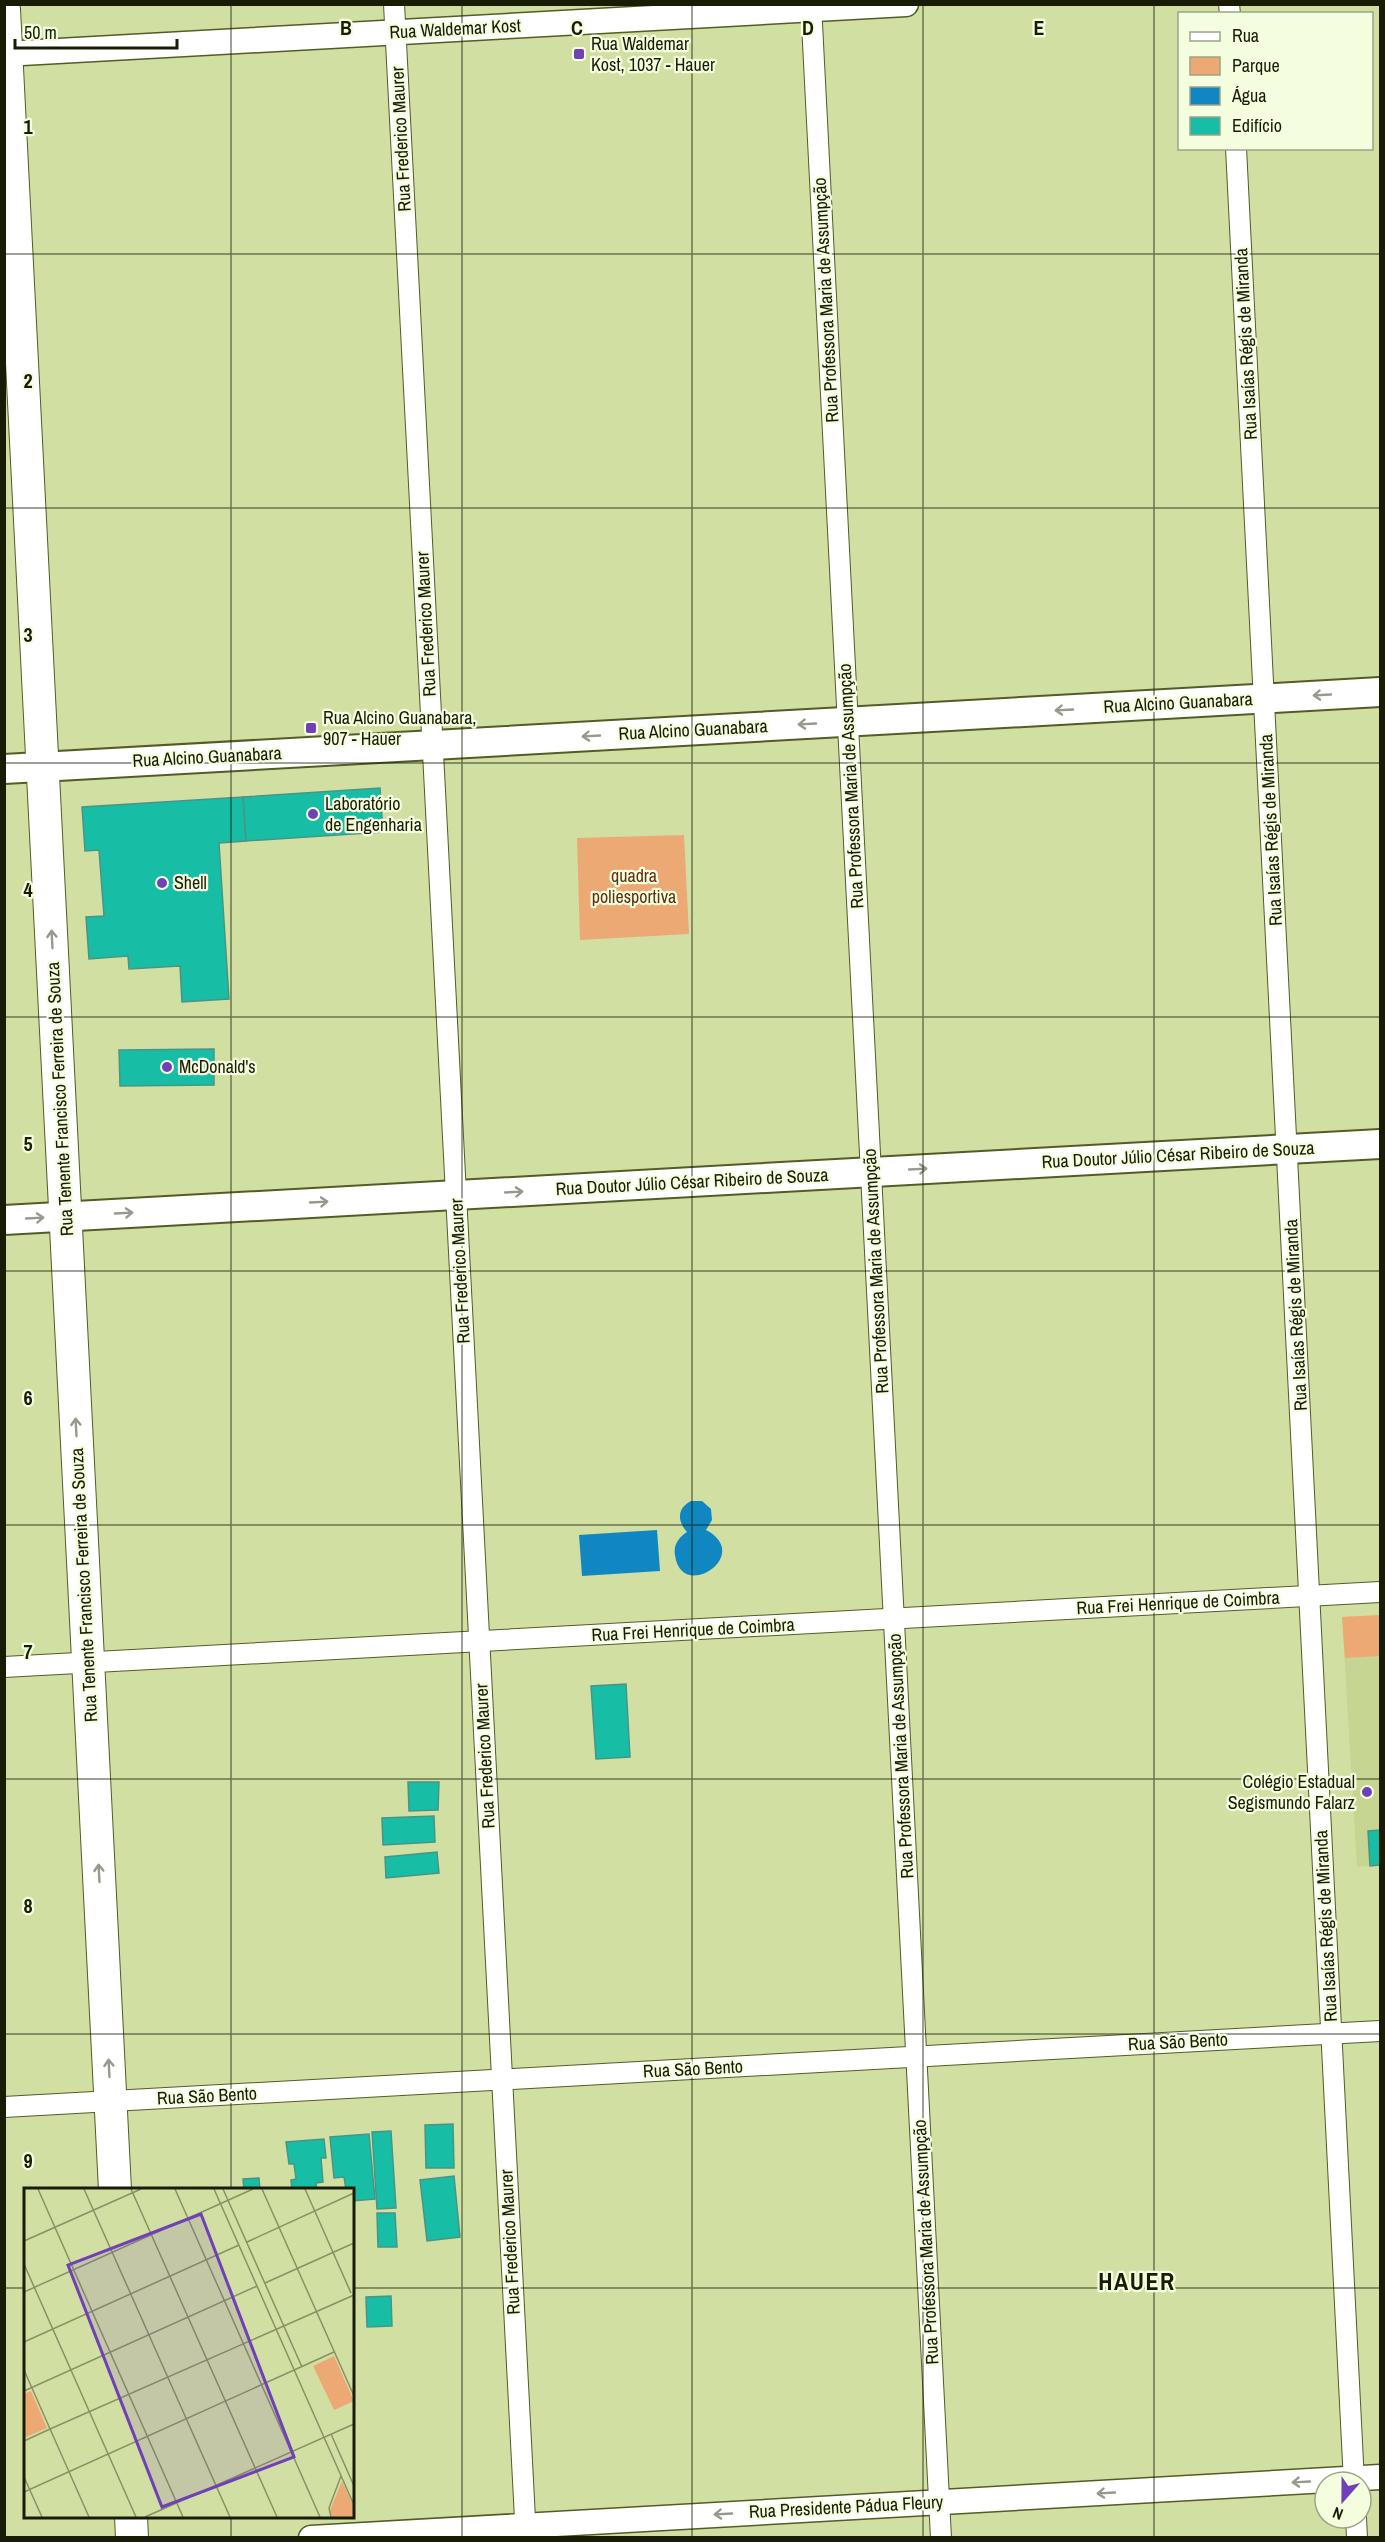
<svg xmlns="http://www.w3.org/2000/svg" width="1385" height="2542" viewBox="0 0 1385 2542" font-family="'Archivo Narrow',sans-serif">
  <rect width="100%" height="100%" fill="#d2dfa3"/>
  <path fill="#c6d592" d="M1380 1615V1865L1357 1867 1342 1617Z"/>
  <g fill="#eda974">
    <path d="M684 835 689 934 580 940 577 838Z"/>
    <path d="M1380 1615V1656L1345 1658 1342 1617Z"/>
  </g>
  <g fill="#1087c0">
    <path d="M691 1501H702L711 1509 712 1520 706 1530C754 1555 681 1603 675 1555 673 1545 679 1537 687 1532 677 1521 677 1508 691 1501Z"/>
    <path d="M657 1530 660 1571 582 1576 579 1535Z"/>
  </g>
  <g fill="#17bda4" stroke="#499585" stroke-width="1.5">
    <path d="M380 788 383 832 246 841 243 797Z"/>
    <path d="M243 797 246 841 219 843 229 999 182 1002 180 966 129 969 128 956 89 959 86 917 104 916 99 850 85 851 82 807Z"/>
    <path d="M214 1049V1085L120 1086 119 1050Z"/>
    <path d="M626 1684 630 1757 596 1759 591 1686Z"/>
    <path d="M408 1782H439L438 1810 409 1811Z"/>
    <path d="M434 1816 435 1842 383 1845 382 1818Z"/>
    <path d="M1380 1830V1865L1370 1866 1368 1831Z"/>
    <path d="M437 1852 439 1873 386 1878 385 1857Z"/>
    <path d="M453 2124 454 2168H426L425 2125Z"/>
    <path d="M391 2131 396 2208 377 2209 372 2132Z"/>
    <path d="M369 2134 375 2199 352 2201V2190H346L344 2177 334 2178 330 2137Z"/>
    <path d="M324 2139 326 2158H321L323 2182 316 2183 317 2190H292L291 2180 296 2179 294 2164H289L286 2142Z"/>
    <path d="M454 2176 460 2237 427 2241 420 2180Z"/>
    <path d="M259 2178 260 2190H244L243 2179Z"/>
    <path d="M377 2213H395L397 2247H378Z"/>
    <path d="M391 2296 392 2326 367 2327 366 2297Z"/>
  </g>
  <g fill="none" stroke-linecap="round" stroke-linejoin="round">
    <g stroke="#525c24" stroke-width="22">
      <g id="minor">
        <path d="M394 4 526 2538"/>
        <path d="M811 4 941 2538"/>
        <path d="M1229 4 1230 14"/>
        <path d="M1236 148 1354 2482"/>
        <path d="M4 1667 1380 1592"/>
        <path d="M4 2107 1380 2031"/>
        <path d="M1356 2518 1357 2538"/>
      </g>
    </g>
    <g stroke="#525c24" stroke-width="27">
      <g id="tertiary">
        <path d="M4 54 906 4"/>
        <path d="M311 2538 1380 2477"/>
      </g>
    </g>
    <g stroke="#525c24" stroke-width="32">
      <g id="secondary">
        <path d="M4 769 1380 692"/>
        <path d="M4 1220 1380 1144"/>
      </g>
    </g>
    <g stroke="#525c24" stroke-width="34">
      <g id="primary">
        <path d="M4 9 115 2190"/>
        <path d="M131 2516 132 2538"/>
      </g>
    </g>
    <use href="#minor" stroke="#fff" stroke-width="20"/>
    <use href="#tertiary" stroke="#fff" stroke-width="24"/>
    <use href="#secondary" stroke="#fff" stroke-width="28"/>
    <use href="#primary" stroke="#fff" stroke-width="32"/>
  </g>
  <defs><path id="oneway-shaft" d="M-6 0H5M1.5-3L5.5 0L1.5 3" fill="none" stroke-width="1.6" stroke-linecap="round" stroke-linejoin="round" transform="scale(1.5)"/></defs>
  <g stroke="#97998e">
    <use href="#oneway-shaft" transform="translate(1322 695) rotate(177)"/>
    <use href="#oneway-shaft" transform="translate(1064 710) rotate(177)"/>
    <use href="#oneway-shaft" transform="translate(807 724) rotate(177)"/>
    <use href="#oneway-shaft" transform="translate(591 736) rotate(177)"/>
    <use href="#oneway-shaft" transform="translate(52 939) rotate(-93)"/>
    <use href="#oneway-shaft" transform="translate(918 1169) rotate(-3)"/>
    <use href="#oneway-shaft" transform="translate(514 1192) rotate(-3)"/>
    <use href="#oneway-shaft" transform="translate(319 1202) rotate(-3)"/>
    <use href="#oneway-shaft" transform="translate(124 1213) rotate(-3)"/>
    <use href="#oneway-shaft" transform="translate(35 1218) rotate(-3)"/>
    <use href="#oneway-shaft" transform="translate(76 1427) rotate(-93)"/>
    <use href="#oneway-shaft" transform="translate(99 1873) rotate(-93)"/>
    <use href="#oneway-shaft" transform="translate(109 2068) rotate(-93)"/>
    <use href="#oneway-shaft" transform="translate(1301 2482) rotate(177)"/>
    <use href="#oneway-shaft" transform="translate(1106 2493) rotate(177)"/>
    <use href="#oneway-shaft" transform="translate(723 2514) rotate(177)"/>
  </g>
  <path fill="none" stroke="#181c05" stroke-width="1.5" stroke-opacity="0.55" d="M231 4V2190M462 4V2538M692 4V2538M923 4V2538M1154 4V2538M4 254H1380M4 508H1380M4 763H1380M4 1017H1380M4 1271H1380M4 1525H1380M4 1779H1380M4 2034H1380M4 2288H26M352 2288H1380M231 2516V2538"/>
  <g fill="#7040b7" stroke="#f5fddf" stroke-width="2">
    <rect x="573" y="48" width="12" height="12" rx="3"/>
    <rect x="305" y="722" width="12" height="12" rx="3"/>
    <circle cx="313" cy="814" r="6"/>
    <circle cx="162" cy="883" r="6"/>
    <circle cx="167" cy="1067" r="6"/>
    <circle cx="1367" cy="1792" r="6"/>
  </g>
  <g text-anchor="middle" stroke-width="4.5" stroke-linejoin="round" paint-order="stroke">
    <g font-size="18" fill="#181c05" stroke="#f5fddf">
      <text transform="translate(455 29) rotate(-3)" y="6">Rua Waldemar Kost</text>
      <text transform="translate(401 139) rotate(-93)" y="6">Rua Frederico Maurer</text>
      <text transform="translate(826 300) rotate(-93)" y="6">Rua Professora Maria de Assumpção</text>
      <text transform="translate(1246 344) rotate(-93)" y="6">Rua Isaías Régis de Miranda</text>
      <text transform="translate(426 624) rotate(-93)" y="6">Rua Frederico Maurer</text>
      <text transform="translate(1178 703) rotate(-3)" y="6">Rua Alcino Guanabara</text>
      <text transform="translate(693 730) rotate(-3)" y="6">Rua Alcino Guanabara</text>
      <text transform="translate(207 757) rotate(-3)" y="6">Rua Alcino Guanabara</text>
      <text transform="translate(851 786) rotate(-93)" y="6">Rua Professora Maria de Assumpção</text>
      <text transform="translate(1271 830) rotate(-93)" y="6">Rua Isaías Régis de Miranda</text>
      <text transform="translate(60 1099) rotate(-93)" y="6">Rua Tenente Francisco Ferreira de Souza</text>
      <text transform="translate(1178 1155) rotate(-3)" y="6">Rua Doutor Júlio César Ribeiro de Souza</text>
      <text transform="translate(692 1182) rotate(-3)" y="6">Rua Doutor Júlio César Ribeiro de Souza</text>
      <text transform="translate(460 1271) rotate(-93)" y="6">Rua Frederico Maurer</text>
      <text transform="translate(876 1271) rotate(-93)" y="6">Rua Professora Maria de Assumpção</text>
      <text transform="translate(1296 1315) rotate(-93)" y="6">Rua Isaías Régis de Miranda</text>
      <text transform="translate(84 1585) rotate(-93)" y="6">Rua Tenente Francisco Ferreira de Souza</text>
      <text transform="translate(1178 1603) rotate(-3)" y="6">Rua Frei Henrique de Coimbra</text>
      <text transform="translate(693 1630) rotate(-3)" y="6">Rua Frei Henrique de Coimbra</text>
      <text transform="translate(485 1756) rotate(-93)" y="6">Rua Frederico Maurer</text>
      <text transform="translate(901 1756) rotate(-93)" y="6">Rua Professora Maria de Assumpção</text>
      <text transform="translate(1326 1926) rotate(-93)" y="6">Rua Isaías Régis de Miranda</text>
      <text transform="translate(1178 2042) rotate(-3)" y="6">Rua São Bento</text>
      <text transform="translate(693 2069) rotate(-3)" y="6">Rua São Bento</text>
      <text transform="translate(207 2096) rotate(-3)" y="6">Rua São Bento</text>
      <text transform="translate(510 2242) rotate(-93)" y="6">Rua Frederico Maurer</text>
      <text transform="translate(926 2242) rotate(-93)" y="6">Rua Professora Maria de Assumpção</text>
      <text transform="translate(846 2507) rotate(-3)" y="6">Rua Presidente Pádua Fleury</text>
    </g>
    <g font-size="18" fill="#181c05" stroke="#f5fddf" text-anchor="start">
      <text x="591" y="50">Rua Waldemar<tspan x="591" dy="21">Kost, 1037 - Hauer</tspan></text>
      <text x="323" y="724">Rua Alcino Guanabara,<tspan x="323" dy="21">907 - Hauer</tspan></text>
      <text x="325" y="810">Laboratório<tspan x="325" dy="21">de Engenharia</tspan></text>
      <text x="174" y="889">Shell</text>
      <text x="179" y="1073">McDonald's</text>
      <text x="1355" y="1788" text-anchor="end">Colégio Estadual<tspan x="1355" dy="21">Segismundo Falarz</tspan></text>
    </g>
    <g font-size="18" fill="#5b330e" stroke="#f5fddf">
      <text x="634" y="882">quadra<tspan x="634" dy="21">poliesportiva</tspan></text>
    </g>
    <g font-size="24" font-weight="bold" letter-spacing="1.5" fill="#181c05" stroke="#f5fddf">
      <text x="1137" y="2290">HAUER</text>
    </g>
  </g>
  <g transform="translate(24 2188)">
    <rect width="330" height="330" fill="#d2dfa3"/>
    <path d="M310 168 330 213 310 222 289 178ZM7 203 23 240 0 250V206ZM318 293 330 319V329H308L306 322Z" fill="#eda974"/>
    <path fill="none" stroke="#889164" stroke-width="1.5" d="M14 1 159 329M60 1 206 329M107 1 253 329M151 1 296 329M190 1 330 317M199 1 278 179M238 1 330 208M281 1 327 105M0 53 117 1M223 54 330 5M0 76 112 329M241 95 330 55M0 104 229 1M0 154 215 57M0 182 65 329M0 203 233 98M26 241 330 107M307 246 330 298M0 253 26 241M0 289 18 329M0 304 310 164M121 329 330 236M307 329 305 320 317 288"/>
    <path fill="#7040b7" fill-opacity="0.15" stroke="#7040b7" stroke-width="3" d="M177 26 270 269 138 319 44 77Z"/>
    <rect width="330" height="330" fill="none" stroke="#181c05" stroke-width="3"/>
  </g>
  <g font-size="20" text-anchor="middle" font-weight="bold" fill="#181c05" stroke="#f5fddf" stroke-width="4.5" stroke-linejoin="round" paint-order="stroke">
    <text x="346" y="35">B</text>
    <text x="577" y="35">C</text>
    <text x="808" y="35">D</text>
    <text x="1039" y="35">E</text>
    <text x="28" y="134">1</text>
    <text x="28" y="388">2</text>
    <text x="28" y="642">3</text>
    <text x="28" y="897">4</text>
    <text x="28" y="1151">5</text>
    <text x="28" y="1405">6</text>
    <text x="28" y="1659">7</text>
    <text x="28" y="1913">8</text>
    <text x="28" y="2168">9</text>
  </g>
  <rect width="1385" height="2542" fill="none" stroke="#181c05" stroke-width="12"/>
  <rect x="1178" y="12" width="195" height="138" fill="#f5fddf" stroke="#9da388" stroke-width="1.5"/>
  <rect x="1190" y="32" width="30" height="9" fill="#ffffff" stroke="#9da388" stroke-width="1.5"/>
  <text x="1232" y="42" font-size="18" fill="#181c05">Rua</text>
  <rect x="1190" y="57" width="30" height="18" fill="#eda974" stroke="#9da388" stroke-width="1.5"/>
  <text x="1232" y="72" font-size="18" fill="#181c05">Parque</text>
  <rect x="1190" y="87" width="30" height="18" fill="#1087c0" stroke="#9da388" stroke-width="1.5"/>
  <text x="1232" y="102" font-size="18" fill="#181c05">Água</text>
  <rect x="1190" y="117" width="30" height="18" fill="#17bda4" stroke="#9da388" stroke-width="1.5"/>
  <text x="1232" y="132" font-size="18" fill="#181c05">Edifício</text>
  <g transform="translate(1343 2500) rotate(201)"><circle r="28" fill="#f5fddf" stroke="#9da388" stroke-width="1.5"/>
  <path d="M0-4.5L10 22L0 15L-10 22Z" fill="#7040b7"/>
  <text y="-9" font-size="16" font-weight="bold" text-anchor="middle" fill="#181c05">N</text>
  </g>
  <path d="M15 39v9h162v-9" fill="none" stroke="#181c05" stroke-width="3"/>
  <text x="24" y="39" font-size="18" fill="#181c05" stroke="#f5fddf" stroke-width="4.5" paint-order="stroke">50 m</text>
</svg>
